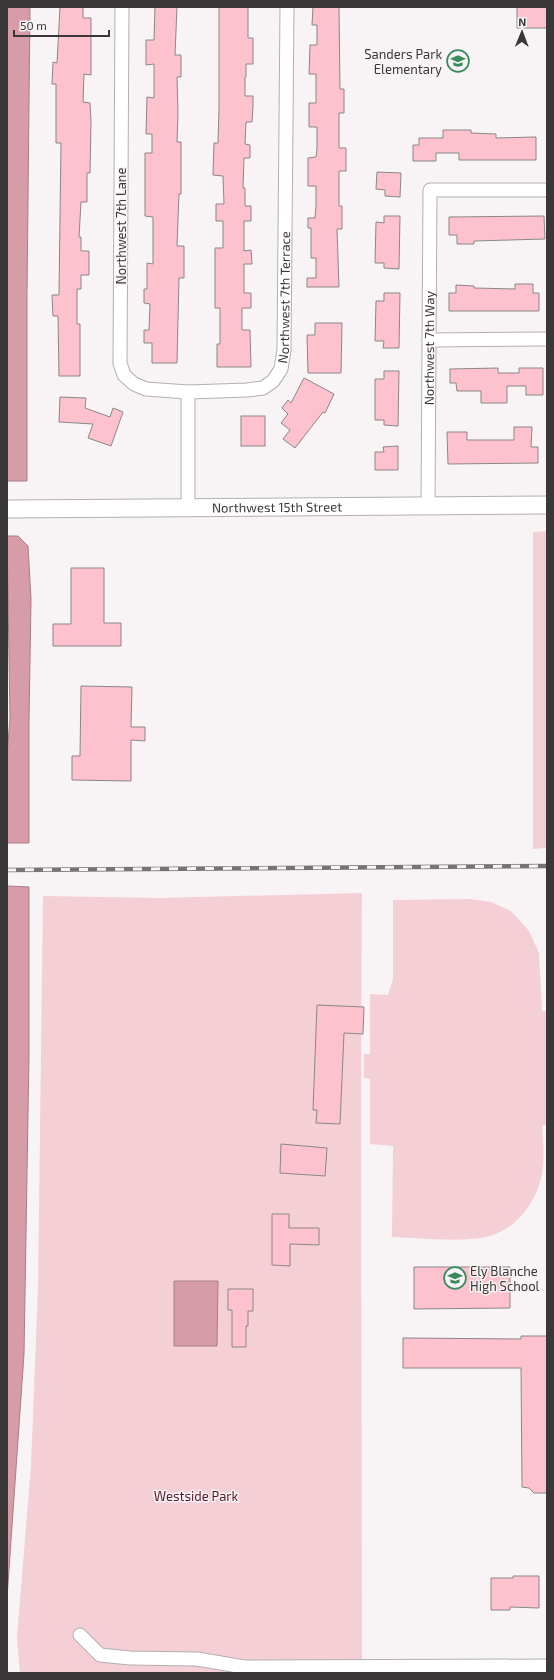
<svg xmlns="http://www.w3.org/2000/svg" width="554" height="1680" viewBox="0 0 554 1680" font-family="'Exo 2',sans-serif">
  <rect width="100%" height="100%" fill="#f8f3f4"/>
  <g fill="#f5cfd6">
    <path d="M547 531V848L533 849V532Z"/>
    <path d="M362 893C360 1150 362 1406 362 1663H239L238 1673H20L17 1637 31 1466 38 1288 43 896 159 898Z"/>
    <path d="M470 899 491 902 511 911 529 931 539 953 542 1011H547V1125H542C543 1141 545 1158 542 1174 536 1202 519 1227 490 1236 465 1243 419 1238 392 1237L393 1146 370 1144V1079L364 1078V1054H370V994L388 995 393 979V900Z"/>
  </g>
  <g fill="#d69ca8" stroke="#a77e86">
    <path d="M7 7H30L27 295V481H7Z"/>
    <path d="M7 536H18L28 546 31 599 29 720V843H7V754L10 719Z"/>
    <path d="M7 886 29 887V1054L24 1354 7 1598Z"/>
    <path d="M174 1281H218L217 1346H174Z"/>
  </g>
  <g fill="#fec2ce" stroke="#8b8687">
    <path d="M60 7H83V18H91V75L84 74 83 102 90 103 91 121 90 173H87V202H81L79 237H81V251H89V275H81V289H77V324H80V376H59L58 316H53L52 295H59L61 143H56V84H52L53 62 57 63Z"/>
    <path d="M155 7H177L175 55H181V77H177L178 114 177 142H181V194H179L177 246H184V278H179L177 363H152V343H144V330H149L150 304 144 303V289H147V263L153 264V217L145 216V153H152V134H146L147 97 154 98V64L146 65V40H154Z"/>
    <path d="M219 7H248V38H253V64H246V77H245V96H253V106L252 122H246L245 144 250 145V158H244L243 188H245V206H251V221H244V251L251 250 252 264H244V293H251V308H242V330H250L251 367H217V344H220V308H215V248H223V221H216V204H224L223 176 213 175 214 143H218L219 109Z"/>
    <path d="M313 7H339L340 89H344V113H339V148H346V171H339V206H342V229H337L339 287H307V278H316V258H311V228H308V218H315L316 206V186H308V158L316 157 317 148V127H309V103H316V74H309L310 45H317V25H312Z"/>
    <rect x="517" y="7" width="30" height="21"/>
    <path d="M443 130H471V133L496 134V138L536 137V160H459V153H436V161H413V145H419V138H443Z"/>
    <path d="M377 172 401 173 400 197 385 196V190L376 189Z"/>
    <path d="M384 216H400L399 269 384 268V263H375L376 222 384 223Z"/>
    <path d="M544 216 545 239 474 241V244H457V235H449V217Z"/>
    <path d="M515 284H533V293H539V311H449V293H456V285L474 286V288L515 289Z"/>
    <path d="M384 293H400L399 348H383L384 341H375L376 301H384Z"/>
    <path d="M315 323H342L341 373H308L307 335H315Z"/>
    <path d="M498 368V373H519V368H543V395H526V386H507V403H481V391H457L456 383H450V369Z"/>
    <path d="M384 371H399L398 426 384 425V420H375V379H384Z"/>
    <path d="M304 378 334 394 325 413 323 412 295 448 283 439 290 430 281 423 288 414 282 408 288 400 291 403Z"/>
    <path d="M60 397 86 398 85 408 110 417 113 408 123 412 111 446 88 438 93 424 59 422Z"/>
    <rect x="241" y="416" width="24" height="30"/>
    <path d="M514 427H532L531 447H538V463L448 464 447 432H467V440H514Z"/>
    <path d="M398 446V470H375V452H384L383 447Z"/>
    <path d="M71 568H104V623H121V646H53V624H71Z"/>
    <path d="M81 686 132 687 131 727H145V741L131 740V781L72 780V756H80Z"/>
    <path d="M317 1005 364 1007 363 1034 344 1033 340 1124 316 1123 317 1110H313Z"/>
    <path d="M281 1144 327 1148 325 1176 280 1173Z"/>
    <path d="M272 1214H289V1228H319V1245L290 1244V1266L272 1265Z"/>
    <path d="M414 1267H510V1308L414 1309Z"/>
    <path d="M228 1289H253V1311H248V1326H246V1347H232V1310H228Z"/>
    <path d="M521 1336H547V1493H534L529 1488 522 1487 521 1368H403V1338L521 1339Z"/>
    <path d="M513 1576H539V1608L510 1607V1610H491V1578H513Z"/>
  </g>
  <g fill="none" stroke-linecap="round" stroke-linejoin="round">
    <g stroke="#b4afb0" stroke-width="15">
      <g id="minor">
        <path id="s1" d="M122 7 120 363 124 375 134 384 146 389 188 392 247 390 263 388 273 381 281 369 284 350 287 7"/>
        <path d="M429 340 547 339"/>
        <path id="s2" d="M428 506 430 190H547"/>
        <path d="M188 508V392"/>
        <path d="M80 1635 100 1655 130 1658 197 1659 244 1667 547 1666"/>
      </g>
    </g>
    <g stroke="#b4afb0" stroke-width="19">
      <g id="tertiary">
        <path id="s3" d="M7 509 547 505"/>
      </g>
    </g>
    <use href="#minor" stroke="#fff" stroke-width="13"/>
    <use href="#tertiary" stroke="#fff" stroke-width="17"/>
    <g stroke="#767373" stroke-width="4.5">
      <path id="rail" d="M7 870 547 866"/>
    </g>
    <use href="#rail" stroke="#f8f3f4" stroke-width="3" stroke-dasharray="9" stroke-linecap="butt"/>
  </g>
  <defs>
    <g id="school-ring" transform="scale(1.15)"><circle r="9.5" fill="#f8f3f4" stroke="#398b5d" stroke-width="1.5"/><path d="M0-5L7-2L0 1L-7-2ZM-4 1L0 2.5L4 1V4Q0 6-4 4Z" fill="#398b5d"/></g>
  </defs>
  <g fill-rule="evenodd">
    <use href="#school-ring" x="458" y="61"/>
    <use href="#school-ring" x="455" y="1278"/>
  </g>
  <g text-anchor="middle" stroke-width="3" stroke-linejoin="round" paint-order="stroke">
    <g font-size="13" fill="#393737" stroke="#f8f3f4" text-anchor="end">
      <text x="442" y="59">Sanders Park<tspan x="442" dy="15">Elementary</tspan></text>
      <text x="470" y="1276" text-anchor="start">Ely Blanche<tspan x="470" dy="15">High School</tspan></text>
    </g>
    <g font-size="13" fill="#393737" stroke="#f8f3f4">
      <text transform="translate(121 226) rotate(-90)" y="5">Northwest 7th Lane</text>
      <text dy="5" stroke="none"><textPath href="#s1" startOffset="611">Northwest 7th Terrace</textPath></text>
      <text dy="5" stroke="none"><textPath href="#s2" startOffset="158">Northwest 7th Way</textPath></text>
      <text dy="5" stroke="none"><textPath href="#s3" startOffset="270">Northwest 15th Street</textPath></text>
    </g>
    <g font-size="13" fill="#59152b" stroke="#f8f3f4">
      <text x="196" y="1501">Westside Park</text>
    </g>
  </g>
  <rect width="554" height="1680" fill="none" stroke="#393737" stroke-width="16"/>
  <g transform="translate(522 32) rotate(1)" stroke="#f8f3f4" stroke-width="3" paint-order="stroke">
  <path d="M0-3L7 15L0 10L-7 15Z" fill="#393737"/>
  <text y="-6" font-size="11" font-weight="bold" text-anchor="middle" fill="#393737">N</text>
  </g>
  <path d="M14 30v6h95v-6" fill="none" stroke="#393737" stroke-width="2"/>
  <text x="20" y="30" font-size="12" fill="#393737" stroke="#f8f3f4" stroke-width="3" paint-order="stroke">50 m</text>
</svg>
